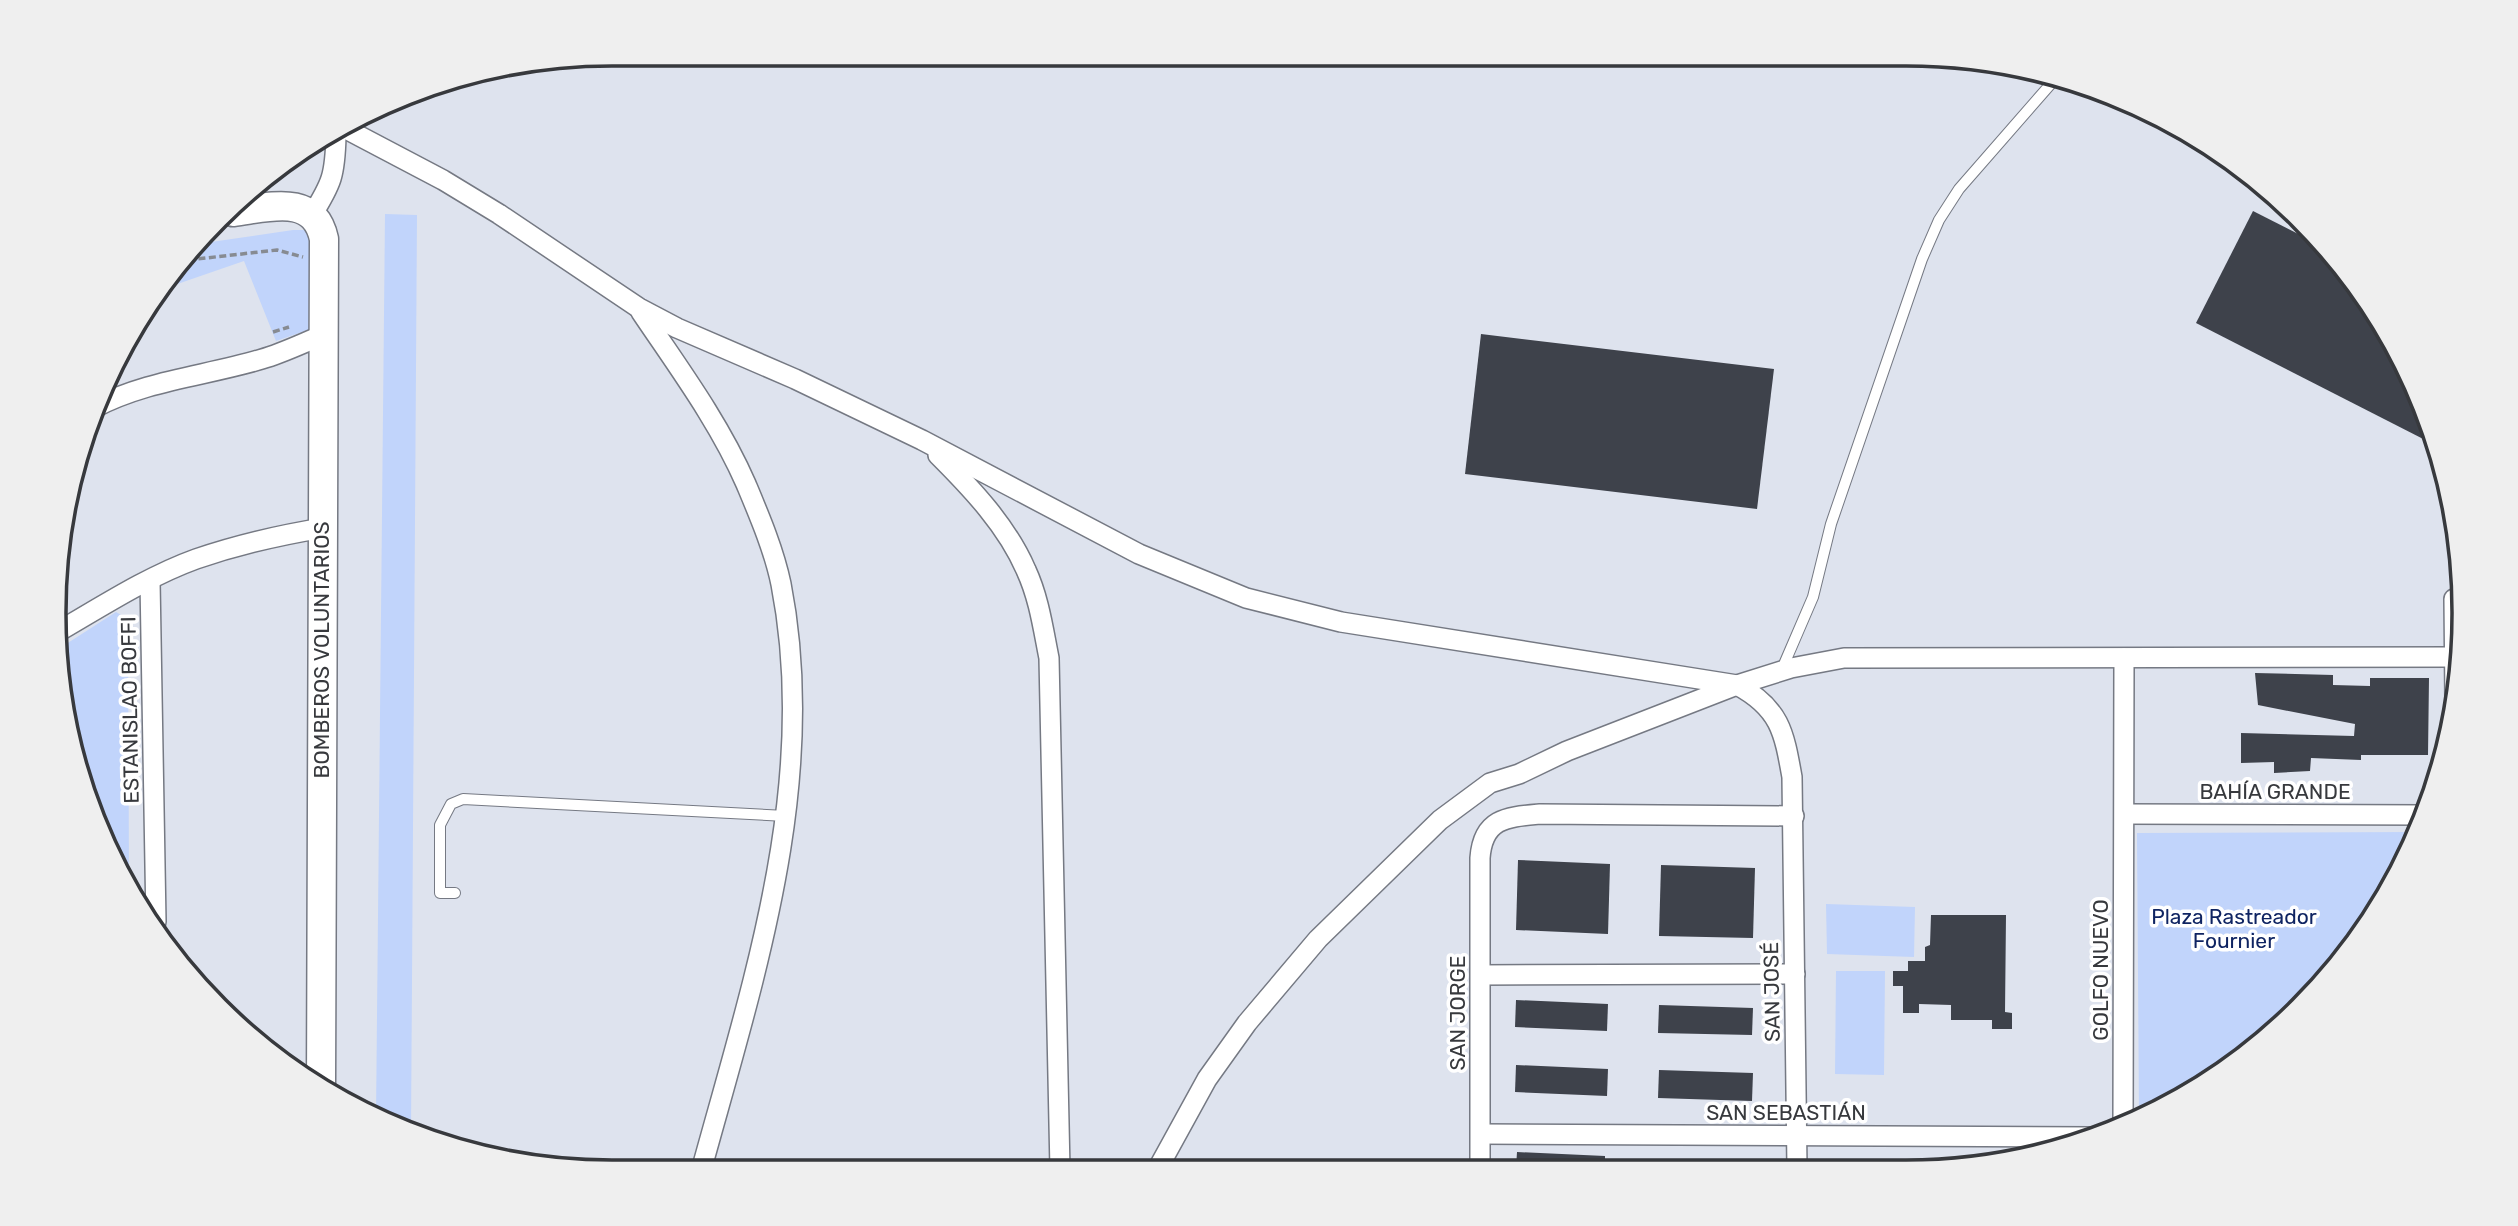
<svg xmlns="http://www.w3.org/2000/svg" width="2518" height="1226" viewBox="0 0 2518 1226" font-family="Rubik,sans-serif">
  <rect width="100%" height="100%" fill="#dee3ee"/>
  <g fill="#c1d4fb">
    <path d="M385 214 417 215 411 1133 376 1117Z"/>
    <path d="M293 230H304L313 234 312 327 308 330 276 341 244 261 160 290 204 243Z"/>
    <path d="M116 612 128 619 129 883 112 860 59 686 60 648Z"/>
    <path d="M2418 832 2349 953 2245 1056 2139 1118 2137 833Z"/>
    <path d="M1826 904 1915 907 1914 957 1827 954Z"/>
    <path d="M1836 971H1885L1884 1075 1835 1074Z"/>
  </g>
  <g fill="#3e424b">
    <path d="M2253 211 2324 247 2370 303 2421 400 2435 445 2196 323Z"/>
    <path d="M1481 334 1774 369 1757 509 1465 474Z"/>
    <path d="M2255 673 2333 675V685L2370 686V678H2429L2428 755H2361V760L2311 758 2310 771 2274 773V762L2241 763V733L2354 736 2355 724 2258 705Z"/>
    <path d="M1518 860 1610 864 1608 934 1516 930Z"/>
    <path d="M1661 865 1755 868 1753 938 1659 936Z"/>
    <path d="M1931 915H2006L2005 1012 2012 1013V1029H1992V1020H1951V1005L1919 1004V1013H1903V986H1893V971H1908V961H1925V947L1930 945Z"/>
    <path d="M1516 1000 1608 1004 1607 1031 1515 1027Z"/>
    <path d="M1659 1005 1753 1008 1752 1035 1658 1033Z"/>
    <path d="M1516 1065 1608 1069 1607 1096 1515 1092Z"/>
    <path d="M1659 1070 1753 1073 1752 1101 1658 1098Z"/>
    <path d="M1517 1152 1605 1156V1168L1516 1169Z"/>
  </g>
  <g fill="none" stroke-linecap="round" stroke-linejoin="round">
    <g stroke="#757983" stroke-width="12">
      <g id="service">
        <path d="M1782 669 1813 597 1831 524 1922 259 1939 220 1959 189 2056 78"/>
        <path d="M455 893H440V825L451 804 463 799 786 816"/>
      </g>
    </g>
    <g stroke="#757983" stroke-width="22">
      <g id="minor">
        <path d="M348 130 443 180 499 214 639 308 677 328 795 379 922 440 1139 554 1246 598 1341 622 1737 685C1780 708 1784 732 1792 777L1797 1168"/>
        <path d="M312 215C332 183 335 175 336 136"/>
        <path d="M641 312C678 367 719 422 746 484 759 515 774 550 781 584 820 783 753 981 701 1171"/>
        <path d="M94 408C147 380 206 376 262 359 283 353 303 343 323 335"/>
        <path d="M938 455C972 489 1007 526 1026 570 1039 598 1043 628 1049 658L1060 1170"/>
        <path d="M150 581 156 922"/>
        <path d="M2454 599 2455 701"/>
        <path d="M61 630C104 605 149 576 196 559 237 545 280 535 323 528"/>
        <path d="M2125 814 2425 815"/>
        <path d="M1481 975 1795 974"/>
        <path d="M2123 1127 2124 658"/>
        <path d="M1481 1134 2091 1137"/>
        <path d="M1480 1169V858C1483 818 1507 817 1540 814L1794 816"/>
        <path d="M1157 1170 1207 1079 1247 1023 1318 939 1440 820 1490 783 1519 774 1567 751 1737 685 1791 668 1844 658 2459 657"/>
      </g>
    </g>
    <g stroke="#757983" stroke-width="31">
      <path id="secondary" d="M233 212C267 208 314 192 324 239L321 1087"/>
    </g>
    <g stroke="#878b92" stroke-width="3.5" stroke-dasharray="7 3.5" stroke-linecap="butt">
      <path d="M188 260 277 250 303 257"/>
      <path d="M273 332 289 327"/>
    </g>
    <use href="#service" stroke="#fff" stroke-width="10"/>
    <use href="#minor" stroke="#fff" stroke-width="19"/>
    <use href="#secondary" stroke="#fff" stroke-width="28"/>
  </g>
  <g text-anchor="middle" stroke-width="7" stroke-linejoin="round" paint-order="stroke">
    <g font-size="21" fill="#37393d" stroke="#fff">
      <text transform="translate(322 650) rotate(-90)" y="7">BOMBEROS VOLUNTARIOS</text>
      <text transform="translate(130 710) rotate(-91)" y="7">ESTANISLAO BOFFI</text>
      <text x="2275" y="799">BAHÍA GRANDE</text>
      <text transform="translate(2101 970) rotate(-90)" y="7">GOLFO NUEVO</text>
      <text transform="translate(1772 992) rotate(-91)" y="7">SAN JOSÉ</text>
      <text transform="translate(1458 1013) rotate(-90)" y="7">SAN JORGE</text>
      <text x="1786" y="1120">SAN SEBASTIÁN</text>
    </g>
    <g font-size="21" fill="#0f2462" stroke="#fff">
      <text x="2234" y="924">Plaza Rastreador<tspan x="2234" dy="24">Fournier</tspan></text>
    </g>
  </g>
  <path d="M0 0H2518V1226H0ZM612 66H1906A546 546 0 0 1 2452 612V614A546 546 0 0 1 1906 1160H612A546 546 0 0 1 66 614V612A546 546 0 0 1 612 66Z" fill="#efefef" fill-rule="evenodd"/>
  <path fill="none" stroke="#37393d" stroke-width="3.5" d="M612 66H1906A546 546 0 0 1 2452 612V614A546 546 0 0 1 1906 1160H612A546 546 0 0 1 66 614V612A546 546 0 0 1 612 66Z"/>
</svg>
